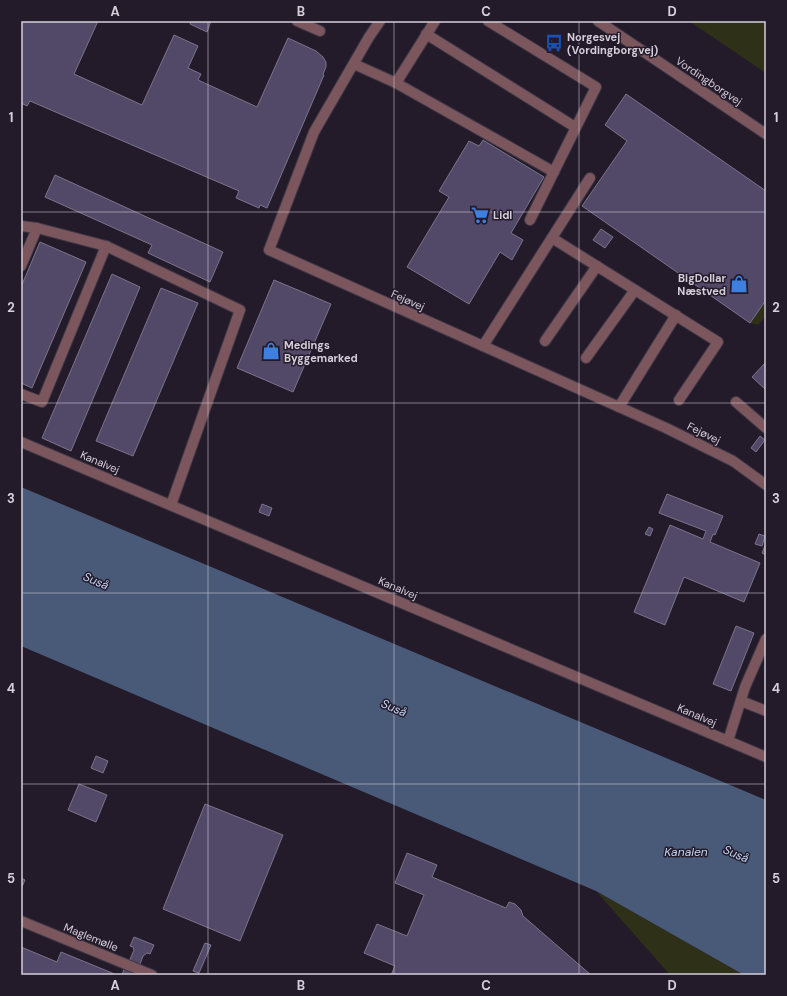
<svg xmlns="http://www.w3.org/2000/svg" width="787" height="996" viewBox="0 0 787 996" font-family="'DM Sans',sans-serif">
  <rect width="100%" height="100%" fill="#231a2a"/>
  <g fill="#2e3017">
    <path d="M689 21H766V73Z"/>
    <path d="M766 300V316L758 325 750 323Z"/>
    <path d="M596 891 744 975H670Z"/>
  </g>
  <path fill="#485a77" d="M21 487 766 800V975H744L596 891 21 646Z"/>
  <g fill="#524969" stroke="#7a758a">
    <path d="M21 21H98L74 74 142 105 174 35 198 46 188 68 201 74 198 80 257 107 288 38 316 51 323 57 326 62V67L323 74 324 75 267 208 260 205 259 208 236 198 239 191 30 101 27 106 21 103Z"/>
    <path d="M191 21H211L207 32 190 24Z"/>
    <path d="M551 41 557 44 555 48 549 44Z"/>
    <path d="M626 94 766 191V300L750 323 582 206 627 141 605 125Z"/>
    <path d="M483 140 544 177 511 233 523 240 512 260 500 252 469 304 407 267 449 197 439 191 469 141 479 146Z"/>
    <path d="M55 175 223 252 210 282 148 253 152 245 45 197Z"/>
    <path d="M601 229 613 237 605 248 593 240Z"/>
    <path d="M40 242 86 262 32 388 21 383V287Z"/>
    <path d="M112 274 140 287 71 451 42 438Z"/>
    <path d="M274 280 331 304 293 392 237 368Z"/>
    <path d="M161 288 198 303 133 456 96 441Z"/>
    <path d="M766 362V390L752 377Z"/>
    <path d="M760 436 765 440 756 452 751 448Z"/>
    <path d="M667 494 723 516 715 535 713 534 710 542 760 563 744 602 684 577 665 625 634 612 670 525 703 539 706 531 659 513Z"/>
    <path d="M262 504 272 508 269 516 259 512Z"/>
    <path d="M649 527 653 529 650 536 645 534Z"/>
    <path d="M759 534 765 536 762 546 755 544Z"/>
    <path d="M766 543V555L762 553Z"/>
    <path d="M736 626 754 633 731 691 713 684Z"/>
    <path d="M96 756 108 761 103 773 91 768Z"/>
    <path d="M79 784 107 795 96 822 68 810Z"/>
    <path d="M205 804 283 835 240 941 163 909Z"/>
    <path d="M407 853 437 865 432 877 506 908 509 902 515 904 521 910 523 916 591 975H391L395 966 364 953 377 924 407 936 424 895 395 883Z"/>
    <path d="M21 878 25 880 21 889Z"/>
    <path d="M134 937 154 945 150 954 147 953 143 956 136 975H122L126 963 128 964 134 950 133 947 130 946Z"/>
    <path d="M205 943 211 945 199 973 193 971Z"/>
    <path d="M21 947 57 962 61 952 117 975H21Z"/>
  </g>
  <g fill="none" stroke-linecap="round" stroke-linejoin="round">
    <g stroke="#3f3746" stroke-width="12">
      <g id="minor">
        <path d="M297 21 320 31"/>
        <path d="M380 21 369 37 314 132 269 250 666 428 733 461 766 485"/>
        <path d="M488 21 596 87 530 220"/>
        <path d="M598 21 766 134"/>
        <path d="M426 34 575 127"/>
        <path d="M354 64 396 83 554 172"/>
        <path d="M396 83 435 21"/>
        <path d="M21 226 37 228 106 246 240 310 171 505"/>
        <path d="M552 238 718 342 679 400"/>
        <path d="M21 266 37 228"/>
        <path d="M545 341 597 266"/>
        <path d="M483 346 590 178"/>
        <path d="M586 358 635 290"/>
        <path d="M21 394 42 402 106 246"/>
        <path d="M736 402 766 428"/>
        <path d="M619 407 676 315"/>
        <path d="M21 442 766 757"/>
        <path d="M741 701 766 711"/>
        <path d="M728 741 745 687 766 639"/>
        <path d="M21 921 152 975"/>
      </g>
    </g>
    <use href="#minor" stroke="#7b565d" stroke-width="10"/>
  </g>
  <path fill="none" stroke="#d5cfda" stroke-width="1" stroke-opacity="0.55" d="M208 21V975M394 21V975M579 21V975M21 212H766M21 403H766M21 593H766M21 784H766"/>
  <defs>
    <g id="bus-bare" transform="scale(1.38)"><path d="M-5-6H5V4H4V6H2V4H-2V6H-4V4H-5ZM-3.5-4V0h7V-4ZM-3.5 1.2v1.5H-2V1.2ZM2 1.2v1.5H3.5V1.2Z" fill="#1a4fb4" stroke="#231a2a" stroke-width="2.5" paint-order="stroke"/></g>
    <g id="supermarket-bare" transform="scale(1.38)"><path d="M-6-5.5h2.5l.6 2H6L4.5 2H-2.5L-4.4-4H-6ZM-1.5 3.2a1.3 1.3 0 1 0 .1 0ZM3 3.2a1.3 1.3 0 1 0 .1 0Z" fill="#3f7fe0" stroke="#231a2a" stroke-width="2.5" paint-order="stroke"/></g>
    <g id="shop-bare" transform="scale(1.38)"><path d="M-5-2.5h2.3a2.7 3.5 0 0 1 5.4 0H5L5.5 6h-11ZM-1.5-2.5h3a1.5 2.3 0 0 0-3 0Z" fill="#3f7fe0" stroke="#231a2a" stroke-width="2.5" paint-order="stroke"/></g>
  </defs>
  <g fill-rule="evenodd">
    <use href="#bus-bare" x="554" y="43"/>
    <use href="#supermarket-bare" x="480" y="215"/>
    <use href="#shop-bare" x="739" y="284"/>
    <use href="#shop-bare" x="271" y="351"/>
  </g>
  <g text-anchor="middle" stroke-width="3" stroke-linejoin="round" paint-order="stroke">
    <g font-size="11" font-weight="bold" fill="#d5cfda" stroke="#231a2a" text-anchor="start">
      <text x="567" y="41">Norgesvej<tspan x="567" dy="13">(Vordingborgvej)</tspan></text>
      <text x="493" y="219">Lidl</text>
      <text x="726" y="282" text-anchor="end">BigDollar<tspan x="726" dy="13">Næstved</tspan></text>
      <text x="284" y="349">Medings<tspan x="284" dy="13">Byggemarked</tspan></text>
    </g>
    <g font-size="11" fill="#d5cfda" stroke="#231a2a">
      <text transform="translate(709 81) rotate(34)" y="4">Vordingborgvej</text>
      <text transform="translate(408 300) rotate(24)" y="4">Fejøvej</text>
      <text transform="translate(704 433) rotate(26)" y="4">Fejøvej</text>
      <text transform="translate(100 462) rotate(23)" y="4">Kanalvej</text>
      <text transform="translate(398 588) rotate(23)" y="4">Kanalvej</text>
      <text transform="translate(697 715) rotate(23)" y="4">Kanalvej</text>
      <text transform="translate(91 937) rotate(22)" y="4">Maglemølle</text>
    </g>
    <g font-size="12" font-style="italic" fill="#c1d5f5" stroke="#231a2a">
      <text transform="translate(96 581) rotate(23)" y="4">Suså</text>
      <text transform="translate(394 708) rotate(23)" y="4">Suså</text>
      <text x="686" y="856">Kanalen</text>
      <text transform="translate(736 854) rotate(23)" y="4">Suså</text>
    </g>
  </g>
  <rect width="787" height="996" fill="none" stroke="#231a2a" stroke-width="44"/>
  <rect x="22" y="22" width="743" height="952" fill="none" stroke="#d5cfda" stroke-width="1.5"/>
  <g font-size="13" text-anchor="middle" font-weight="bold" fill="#d5cfda">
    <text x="115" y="16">A</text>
    <text x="301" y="16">B</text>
    <text x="486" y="16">C</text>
    <text x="672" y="16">D</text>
    <text x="11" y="122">1</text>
    <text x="776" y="122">1</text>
    <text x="11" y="312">2</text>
    <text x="776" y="312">2</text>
    <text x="11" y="503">3</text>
    <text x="776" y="503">3</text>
    <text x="11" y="693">4</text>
    <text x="776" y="693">4</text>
    <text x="11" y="883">5</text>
    <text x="776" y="883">5</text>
    <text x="115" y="990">A</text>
    <text x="301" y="990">B</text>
    <text x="486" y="990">C</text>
    <text x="672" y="990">D</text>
  </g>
</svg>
